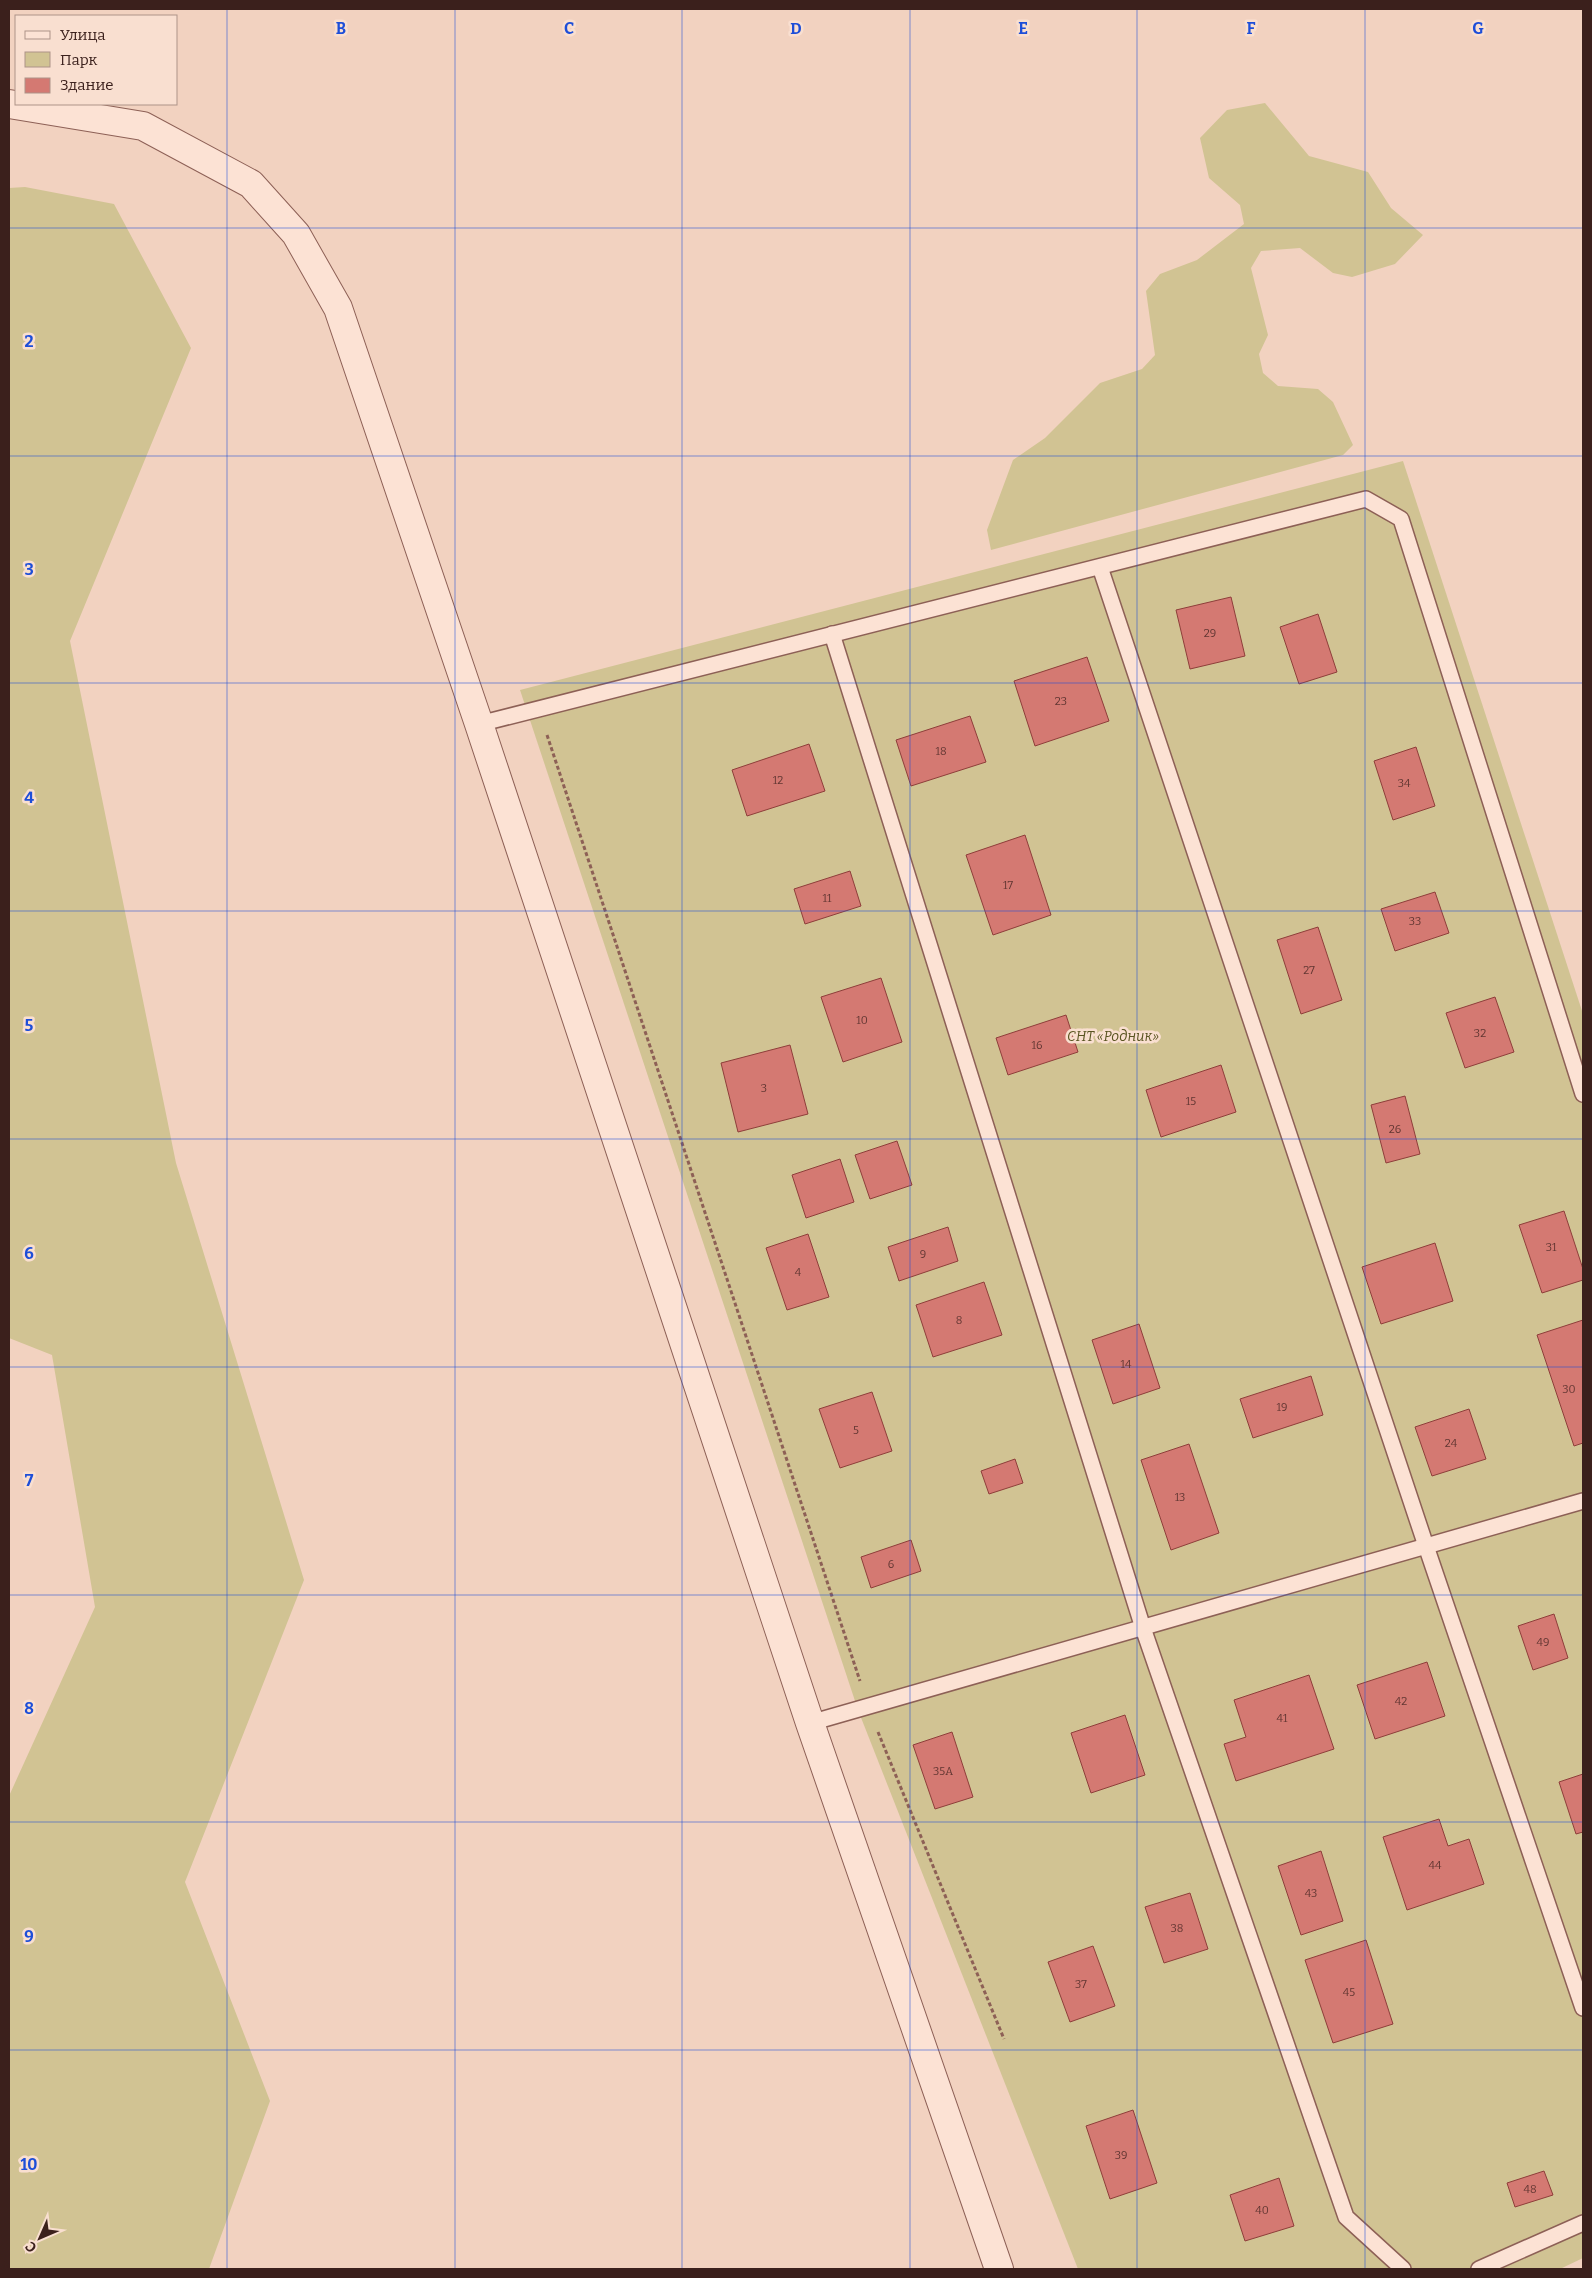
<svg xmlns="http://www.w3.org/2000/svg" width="1592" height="2278" viewBox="0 0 1592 2278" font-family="Bitter,serif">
  <rect width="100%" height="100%" fill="#f2d2c0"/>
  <g fill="#d1c393">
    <path d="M1265 103 1309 156 1368 172 1391 208 1423 235 1395 264 1352 277 1333 273 1300 248 1261 251 1251 268 1268 335 1259 354 1263 373 1278 386 1318 389 1333 402 1353 445 1343 455 991 550 987 530 1013 460 1045 438 1100 383 1142 369 1155 355 1146 291 1160 274 1197 260 1244 224 1240 205 1209 178 1200 138 1227 110Z"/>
    <path d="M25 187 114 204 191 348 70 641 176 1163 304 1580 185 1882 270 2101 209 2269H9V1796L95 1607 52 1355 9 1338V188Z"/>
    <path d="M1403 461 1583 1014V2258L1560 2269H1078L858 1710 520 690Z"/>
  </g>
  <g fill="#d47972" stroke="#8e3e3a">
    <path d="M1231 597 1245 656 1190 669 1176 610Z"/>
    <path d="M1318 614 1337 672 1299 684 1280 627Z"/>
    <path d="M1087 657 1109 721 1035 746 1014 681Z"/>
    <path d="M970 716 986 762 911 786 896 740Z"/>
    <path d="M809 744 825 791 747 816 732 770Z"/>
    <path d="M1416 747 1435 806 1393 820 1374 761Z"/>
    <path d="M1025 835 1051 915 993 935 966 855Z"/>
    <path d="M850 871 861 906 805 924 794 889Z"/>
    <path d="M1435 892 1449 933 1395 951 1381 909Z"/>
    <path d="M1318 927 1342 1000 1301 1014 1277 940Z"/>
    <path d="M881 978 902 1042 843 1062 821 997Z"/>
    <path d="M1495 997 1514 1052 1465 1068 1446 1013Z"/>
    <path d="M1066 1015 1078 1052 1008 1075 996 1038Z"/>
    <path d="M790 1045 808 1114 738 1132 721 1063Z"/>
    <path d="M1221 1065 1236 1112 1161 1137 1146 1090Z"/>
    <path d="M1405 1096 1420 1154 1386 1163 1371 1105Z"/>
    <path d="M897 1141 912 1185 870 1199 855 1155Z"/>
    <path d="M840 1159 854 1202 806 1218 792 1175Z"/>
    <path d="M1564 1211 1583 1269V1280L1542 1293 1519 1225Z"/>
    <path d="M948 1227 958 1261 899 1281 888 1247Z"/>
    <path d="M808 1234 829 1297 787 1310 766 1248Z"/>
    <path d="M1435 1243 1453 1301 1381 1324 1362 1267Z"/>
    <path d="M984 1282 1002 1335 933 1357 916 1305Z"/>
    <path d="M1583 1320V1443L1574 1446 1537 1335Z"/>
    <path d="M1139 1324 1160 1388 1113 1404 1092 1340Z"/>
    <path d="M1311 1376 1323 1415 1253 1438 1240 1399Z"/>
    <path d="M872 1392 892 1451 840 1468 819 1409Z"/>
    <path d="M1469 1409 1486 1459 1432 1476 1415 1427Z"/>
    <path d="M1189 1444 1219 1533 1171 1550 1141 1460Z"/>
    <path d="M1015 1459 1023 1483 989 1494 981 1471Z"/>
    <path d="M911 1540 921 1571 871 1588 861 1557Z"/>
    <path d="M1554 1614 1568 1658 1533 1670 1518 1626Z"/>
    <path d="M1427 1662 1445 1716 1375 1739 1357 1685Z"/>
    <path d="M1309 1675 1334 1749 1236 1781 1224 1744 1246 1737 1234 1700Z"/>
    <path d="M1125 1715 1145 1775 1091 1793 1071 1733Z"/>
    <path d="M952 1732 973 1797 935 1809 913 1745Z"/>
    <path d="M1583 1774V1832L1576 1834 1559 1782Z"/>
    <path d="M1439 1819 1448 1846 1469 1839 1484 1884 1407 1910 1383 1837Z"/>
    <path d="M1321 1851 1343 1921 1301 1935 1278 1866Z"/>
    <path d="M1190 1893 1208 1949 1164 1963 1145 1907Z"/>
    <path d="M1366 1940 1393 2024 1333 2043 1305 1960Z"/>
    <path d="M1093 1946 1115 2006 1070 2022 1048 1962Z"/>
    <path d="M1133 2110 1157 2183 1110 2199 1086 2126Z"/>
    <path d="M1544 2171 1553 2195 1515 2207 1507 2183Z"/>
    <path d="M1279 2178 1294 2226 1245 2241 1230 2195Z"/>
  </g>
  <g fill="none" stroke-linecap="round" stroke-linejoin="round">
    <g stroke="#8d6056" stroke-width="18">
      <g id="service">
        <path d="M1100 567 1426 1546 1583 2008"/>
        <path d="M832 634 1143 1628 1346 2217 1403 2269"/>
        <path d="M479 724 1366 499 1401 519 1583 1094"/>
        <path d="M810 1723 1583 1501"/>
        <path d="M1479 2269 1583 2223"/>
      </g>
    </g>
    <g stroke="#8d6056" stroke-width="30">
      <path id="tertiary" d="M9 104 143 126 251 184 296 234 338 308 479 724 810 1723 999 2269"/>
    </g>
    <g stroke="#8d6056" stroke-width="3" stroke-dasharray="4 2.5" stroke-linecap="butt">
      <path d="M547 735 860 1681"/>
      <path d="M878 1732 1004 2039"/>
    </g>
    <use href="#service" stroke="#fce2d4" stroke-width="15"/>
    <use href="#tertiary" stroke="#fce2d4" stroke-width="28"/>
  </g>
  <path fill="none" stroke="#1d4ed8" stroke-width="1" stroke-opacity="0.55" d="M227 9V2269M455 9V2269M682 9V2269M910 9V2269M1137 9V2269M1365 9V2269M9 228H1583M9 456H1583M9 683H1583M9 911H1583M9 1139H1583M9 1367H1583M9 1595H1583M9 1822H1583M9 2050H1583"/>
  <g text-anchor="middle" stroke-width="5" stroke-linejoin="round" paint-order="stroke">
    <g font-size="11" fill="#613632">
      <text x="1210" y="637">29</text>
      <text x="1061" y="705">23</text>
      <text x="941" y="755">18</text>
      <text x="778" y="784">12</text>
      <text x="1404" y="787">34</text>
      <text x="1008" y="889">17</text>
      <text x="827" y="902">11</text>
      <text x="1415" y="925">33</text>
      <text x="1309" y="974">27</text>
      <text x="862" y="1024">10</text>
      <text x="1480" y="1037">32</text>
      <text x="1037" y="1049">16</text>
      <text x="764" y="1092">3</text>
      <text x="1191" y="1105">15</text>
      <text x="1395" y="1133">26</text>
      <text x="1551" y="1251">31</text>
      <text x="923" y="1258">9</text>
      <text x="798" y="1276">4</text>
      <text x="959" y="1324">8</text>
      <text x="1126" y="1368">14</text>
      <text x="1569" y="1393">30</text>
      <text x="1282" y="1411">19</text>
      <text x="856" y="1434">5</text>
      <text x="1451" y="1447">24</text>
      <text x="1180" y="1501">13</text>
      <text x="891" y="1568">6</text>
      <text x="1543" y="1646">49</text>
      <text x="1401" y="1705">42</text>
      <text x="1282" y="1722">41</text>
      <text x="943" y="1775">35А</text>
      <text x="1435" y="1869">44</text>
      <text x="1311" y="1897">43</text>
      <text x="1177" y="1932">38</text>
      <text x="1081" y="1988">37</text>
      <text x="1349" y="1996">45</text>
      <text x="1121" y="2159">39</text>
      <text x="1530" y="2193">48</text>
      <text x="1262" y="2214">40</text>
    </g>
    <g font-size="14" font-style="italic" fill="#595421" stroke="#f9dfd0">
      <text x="1113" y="1041">СНТ «Родник»</text>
    </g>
  </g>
  <g font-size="16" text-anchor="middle" font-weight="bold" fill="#1d4ed8" stroke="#f9dfd0" stroke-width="5" stroke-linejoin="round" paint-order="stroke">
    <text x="341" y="34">B</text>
    <text x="569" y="34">C</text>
    <text x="796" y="34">D</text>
    <text x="1023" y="34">E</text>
    <text x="1251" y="34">F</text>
    <text x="1478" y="34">G</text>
    <text x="29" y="347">2</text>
    <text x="29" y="575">3</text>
    <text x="29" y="803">4</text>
    <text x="29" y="1031">5</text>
    <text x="29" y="1259">6</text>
    <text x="29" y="1486">7</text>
    <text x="29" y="1714">8</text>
    <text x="29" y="1942">9</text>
    <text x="29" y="2170">10</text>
  </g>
  <rect width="1592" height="2278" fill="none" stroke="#3b201c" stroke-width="20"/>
  <rect x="15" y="15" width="162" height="90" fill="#f9dfd0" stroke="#ad9388"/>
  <rect x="25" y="31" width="25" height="8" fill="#fce2d4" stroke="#ad9388"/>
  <text x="60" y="40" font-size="15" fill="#3b201c">Улица</text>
  <rect x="25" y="52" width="25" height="15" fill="#d1c393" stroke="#ad9388"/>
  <text x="60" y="65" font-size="15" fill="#3b201c">Парк</text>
  <rect x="25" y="78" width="25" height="15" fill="#d47972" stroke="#ad9388"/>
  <text x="60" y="90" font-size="15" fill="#3b201c">Здание</text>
  <g transform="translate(40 2238) rotate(225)" stroke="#f9dfd0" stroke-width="4" paint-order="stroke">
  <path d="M0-4L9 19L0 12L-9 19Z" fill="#3b201c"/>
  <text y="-8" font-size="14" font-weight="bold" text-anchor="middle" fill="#3b201c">С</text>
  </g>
</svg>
